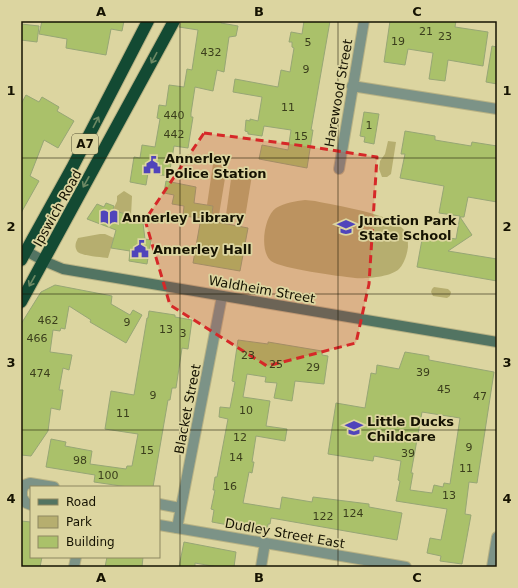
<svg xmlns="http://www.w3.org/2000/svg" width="518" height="588" viewBox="0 0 518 588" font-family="'DejaVu Sans',sans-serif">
  <rect width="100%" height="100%" fill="#dcd5a0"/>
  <g fill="#b6ae6f">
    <path d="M388 141 396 142 391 174 387 177H382L379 169 380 161 385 154Z"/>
    <path d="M213 164 227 166 218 221 211 219 213 206 207 205Z"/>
    <path d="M232 172 252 175 245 218 226 215Z"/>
    <path d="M124 191 132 196 131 216 113 210 117 201V196Z"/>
    <path d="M305 200 315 201C337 206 391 213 404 230 408 234 408 242 408 247 407 255 404 264 399 269 391 277 365 279 355 278 338 276 282 269 271 261 259 251 264 216 276 208 285 203 295 201 305 200Z"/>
    <path d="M100 234H105L114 238 108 258C102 257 80 256 77 251 74 246 76 242 78 238Z"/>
    <path d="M434 287 448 289 451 292 450 296 447 298 433 296 431 292 432 289Z"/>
  </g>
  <g fill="#aac16a" stroke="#97a675" fill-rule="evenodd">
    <path d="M42 21H124L122 31 111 29 106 55 66 48 67 39 39 34Z"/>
    <path d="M181 21H221V23L238 26 236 36 229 37 224 72 217 70 213 91 195 87 191 113V117H193L188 148 174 146 169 176 148 173 146 185 130 182 134 157 140 158 142 145 155 147 160 119 157 118 159 105 166 106 169 85 184 87 187 69 192 70 198 30 179 27Z"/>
    <path d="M304 21H330L311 130H313L307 168 259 159 262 145 288 150 291 130 264 126 262 136 248 134V132L245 131 246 120 250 121V119L258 121 262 97 233 92 235 79 278 87 281 70 290 72 294 48 292 47V42H289L291 32 302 34Z"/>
    <path d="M390 21H456L455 27 488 32 483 66 448 60 445 81 429 79 433 53 408 49 405 65 384 62Z"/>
    <path d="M21 24 39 26 37 42 21 40Z"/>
    <path d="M492 46 497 47V84L486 82Z"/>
    <path d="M26 95 39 102 42 97 59 107 57 111 74 121 58 148 44 140 30 176 39 181 21 213V104Z"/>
    <path d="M364 112 379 114 374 144 364 142 365 137 360 136Z"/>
    <path d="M405 131 435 136V140L471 146 472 142 497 146V202L468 197 464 217H460L472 235 448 251 497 259V281L417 267 423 234 456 239 460 216 439 213 444 186 400 178 405 154H401Z"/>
    <path d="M166 181 196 187 194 203 213 206 211 221 248 228 240 271 193 263 201 218 183 216 184 206 172 204 174 195 164 193Z"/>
    <path d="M106 203 114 206 113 210 131 216 130 222 143 223 145 239 151 240 147 264 129 261 130 251 111 248 116 230 87 219 97 204 104 207Z"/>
    <path d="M55 285 112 296 111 304 130 315 133 310 142 315 126 343 90 322 91 320 69 306 65 329 61 328 60 331 53 330 50 352 72 355 69 370 63 368 59 390H63L60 410 51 408 48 431 31 456 21 455V324L41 292Z"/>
    <path d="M149 311 175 315V317L192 320 188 349 182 348 176 388H172L170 400H168L153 487H128L94 482 95 475 46 467 51 439 66 442 65 446 92 451 90 464 126 469 127 466H132L138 434 105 429 111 391 134 395 147 318H148Z"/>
    <path d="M238 340 268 344V342L322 351V355L328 356 324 384 295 381 292 401 274 398 277 383 265 382 266 377 247 374 243 397 270 401 266 426 287 429 285 441 256 436 252 462H254L252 473 249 472 243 503 280 509 282 497 312 502 313 497 369 504V507L402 513 397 540 271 518 270 524H268L267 532 212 522 214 510 211 509 215 490H213L215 477H217L228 419 219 417 220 407 230 408 235 382 232 381Z"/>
    <path d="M405 352 429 356V360L494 372 477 483 469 482 465 514 471 515 462 564 440 561 441 556 427 553 430 538 441 540 447 509 396 501 400 481 398 480 401 461 374 456 373 461 328 454 336 403 365 408 371 373 376 374 377 365 399 369ZM422 412 460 418 450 484 444 483 443 487 434 485 432 493 410 490 413 473H411Z"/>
    <path d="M21 521 31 522V557H42L40 567H21Z"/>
    <path d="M184 542 236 552 234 567H218L195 563V567H179Z"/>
    <path d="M107 557H143L142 567H105Z"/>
  </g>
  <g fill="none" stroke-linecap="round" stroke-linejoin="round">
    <g stroke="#b8b284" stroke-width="12">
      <g id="street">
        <path d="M352 86 497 109"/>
        <path d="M339 169 364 21"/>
        <path d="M159 504 180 508"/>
        <path d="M31 505 26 503 22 497V491L24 485 30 483 54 487"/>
        <path d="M159 525 406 567"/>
        <path d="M177 528 222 296"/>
        <path d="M74 567 76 557"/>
        <path d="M261 567 265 543"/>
        <path d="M492 567 497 537"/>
      </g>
    </g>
    <g stroke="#b8b284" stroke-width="12">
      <path id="secondary" d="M26 251 44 261 63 269 497 342"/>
    </g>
    <g stroke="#b8b284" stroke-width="14">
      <g id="highway">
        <path d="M21 260 72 168 148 21"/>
        <path d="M21 302 174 21"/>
      </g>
    </g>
    <use href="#street" stroke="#7c9387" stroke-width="10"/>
    <use href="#secondary" stroke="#527462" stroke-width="10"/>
    <use href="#highway" stroke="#134a33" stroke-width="12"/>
  </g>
  <defs><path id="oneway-shaft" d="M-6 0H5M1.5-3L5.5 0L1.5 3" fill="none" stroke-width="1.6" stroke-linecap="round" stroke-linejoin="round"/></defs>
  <g stroke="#6d8964">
    <use href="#oneway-shaft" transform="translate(154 58) rotate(118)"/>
    <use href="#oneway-shaft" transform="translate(96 122) rotate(-63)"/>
    <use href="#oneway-shaft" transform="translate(86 182) rotate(119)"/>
    <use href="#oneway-shaft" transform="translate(32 281) rotate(119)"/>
  </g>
  <path fill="#d62828" fill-opacity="0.2" stroke="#d62828" stroke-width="3" stroke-dasharray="8 5" stroke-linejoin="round" d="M204 133 305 146 377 157 369 284 356 343 267 366 170 305 145 220Z"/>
  <path fill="none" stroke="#161302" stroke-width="1" stroke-opacity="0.55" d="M180 21V567M338 21V567M21 158H497M21 294H497M21 430H497"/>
  <defs>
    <g id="civic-bare" transform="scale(1.38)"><path d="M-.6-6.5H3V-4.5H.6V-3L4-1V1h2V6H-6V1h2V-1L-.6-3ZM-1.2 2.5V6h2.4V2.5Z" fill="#5044bb" stroke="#dcd5a0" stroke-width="2.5" paint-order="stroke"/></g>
    <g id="library-bare" transform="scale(1.38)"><path d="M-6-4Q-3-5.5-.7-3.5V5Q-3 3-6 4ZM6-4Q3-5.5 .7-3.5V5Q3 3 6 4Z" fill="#5044bb" stroke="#dcd5a0" stroke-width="2.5" paint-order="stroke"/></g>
    <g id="school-bare" transform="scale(1.38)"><path d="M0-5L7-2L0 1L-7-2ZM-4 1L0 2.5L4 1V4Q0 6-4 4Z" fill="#5044bb" stroke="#dcd5a0" stroke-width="2.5" paint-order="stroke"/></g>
  </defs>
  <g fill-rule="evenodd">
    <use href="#civic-bare" x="152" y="165"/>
    <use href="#library-bare" x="109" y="217"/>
    <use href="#school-bare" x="346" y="227"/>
    <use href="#civic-bare" x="140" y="249"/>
    <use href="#school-bare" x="354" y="428"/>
  </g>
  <g text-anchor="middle" stroke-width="3.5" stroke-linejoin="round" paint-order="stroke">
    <g font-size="11" fill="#3b3e1c">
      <text x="426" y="35">21</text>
      <text x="445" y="40">23</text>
      <text x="398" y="45">19</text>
      <text x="308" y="46">5</text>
      <text x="211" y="56">432</text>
      <text x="306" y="73">9</text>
      <text x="288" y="111">11</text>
      <text x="174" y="119">440</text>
      <text x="369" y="129">1</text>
      <text x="174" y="138">442</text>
      <text x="301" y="140">15</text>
      <text x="48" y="324">462</text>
      <text x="127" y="326">9</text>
      <text x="166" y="333">13</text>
      <text x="183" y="337">3</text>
      <text x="37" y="342">466</text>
      <text x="248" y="359">23</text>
      <text x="276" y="368">25</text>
      <text x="313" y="371">29</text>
      <text x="423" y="376">39</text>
      <text x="40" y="377">474</text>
      <text x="444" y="393">45</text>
      <text x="153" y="399">9</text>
      <text x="480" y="400">47</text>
      <text x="246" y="414">10</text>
      <text x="123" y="417">11</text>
      <text x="240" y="441">12</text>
      <text x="469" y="451">9</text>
      <text x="147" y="454">15</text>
      <text x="408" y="457">39</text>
      <text x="236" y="461">14</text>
      <text x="80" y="464">98</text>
      <text x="466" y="472">11</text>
      <text x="108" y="479">100</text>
      <text x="230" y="490">16</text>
      <text x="449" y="499">13</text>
      <text x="353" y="517">124</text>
      <text x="323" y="520">122</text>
    </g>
    <rect fill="#dcd5a0" stroke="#514d31" stroke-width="1" x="72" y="134" width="26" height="20" rx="3"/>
    <g font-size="12" font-weight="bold" fill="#161302">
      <text x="85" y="148">A7</text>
    </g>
    <g font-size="13" fill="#161302" stroke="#dcd5a0">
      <text transform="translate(338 93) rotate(-80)" y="5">Harewood Street</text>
      <text transform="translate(57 208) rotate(-61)" y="5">Ipswich Road</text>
      <text transform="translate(262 289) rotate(10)" y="5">Waldheim Street</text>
      <text transform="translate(187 409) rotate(-79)" y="5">Blacket Street</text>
      <text transform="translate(285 533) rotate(10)" y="5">Dudley Street East</text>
    </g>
    <g font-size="13" font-weight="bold" fill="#161302" stroke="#dcd5a0" text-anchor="start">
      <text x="165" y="163">Annerley<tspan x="165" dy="15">Police Station</tspan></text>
      <text x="122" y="222">Annerley Library</text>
      <text x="359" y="225">Junction Park<tspan x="359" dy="15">State School</tspan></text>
      <text x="153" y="254">Annerley Hall</text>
      <text x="367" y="426">Little Ducks<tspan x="367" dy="15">Childcare</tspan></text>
    </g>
  </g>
  <rect width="518" height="588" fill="none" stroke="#dcd5a0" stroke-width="44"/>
  <rect x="30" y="486" width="130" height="72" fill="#dcd5a0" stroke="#8d8761"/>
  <rect x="38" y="499" width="20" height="6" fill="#527462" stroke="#8d8761"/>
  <text x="66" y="506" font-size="12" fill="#161302">Road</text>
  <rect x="38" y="516" width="20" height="12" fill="#b6ae6f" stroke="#8d8761"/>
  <text x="66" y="526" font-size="12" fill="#161302">Park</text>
  <rect x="38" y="536" width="20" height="12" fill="#aac16a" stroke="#8d8761"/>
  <text x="66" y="546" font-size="12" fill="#161302">Building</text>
  <rect x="22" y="22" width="474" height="544" fill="none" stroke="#161302" stroke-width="1.5"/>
  <g font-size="13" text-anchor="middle" font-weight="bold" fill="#161302">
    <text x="101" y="16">A</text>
    <text x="259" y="16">B</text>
    <text x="417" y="16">C</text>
    <text x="11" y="95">1</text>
    <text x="507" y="95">1</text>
    <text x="11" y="231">2</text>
    <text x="507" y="231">2</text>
    <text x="11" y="367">3</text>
    <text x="507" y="367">3</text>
    <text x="11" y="503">4</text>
    <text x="507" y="503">4</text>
    <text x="101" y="582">A</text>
    <text x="259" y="582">B</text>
    <text x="417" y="582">C</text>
  </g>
</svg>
